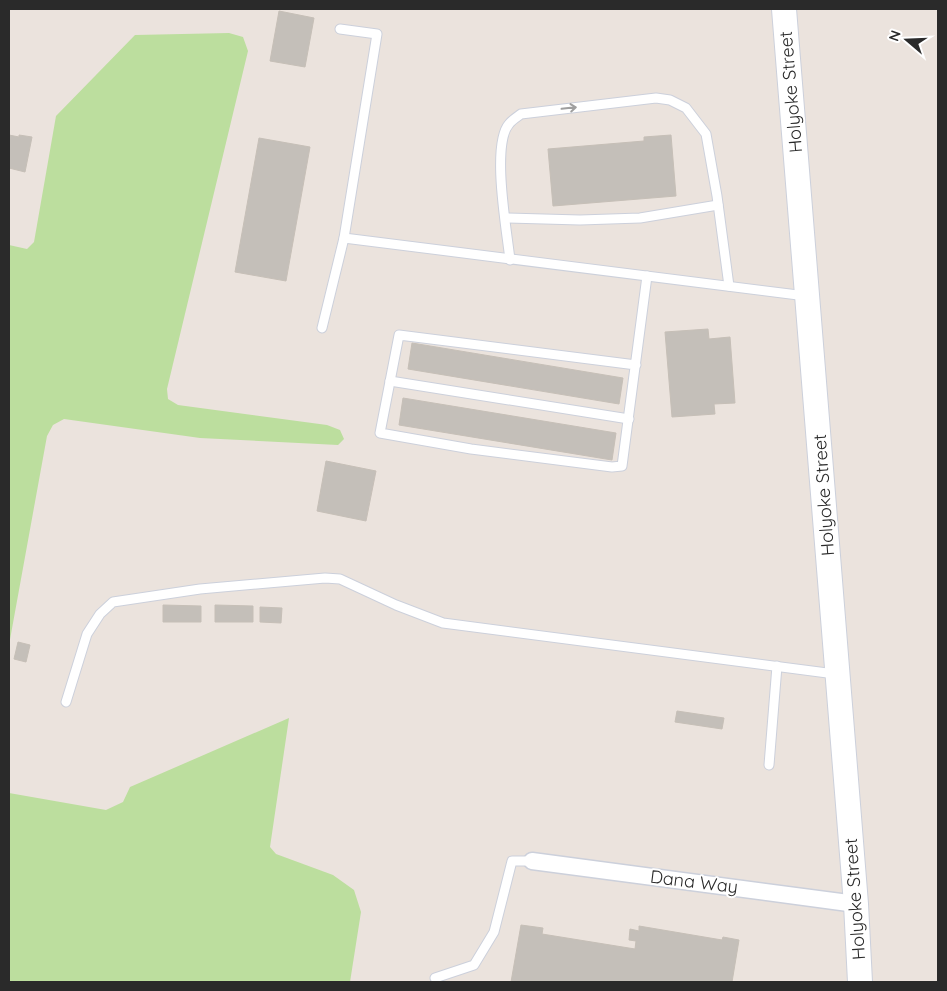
<svg xmlns="http://www.w3.org/2000/svg" width="947" height="991" viewBox="0 0 947 991" font-family="Quicksand,sans-serif">
  <rect width="100%" height="100%" fill="#ebe3dd"/>
  <g fill="#bcde9e">
    <path d="M229 33 243 37 248 51 167 389 168 399 178 405 327 425 340 430 344 439 338 445 200 438 64 419 53 425 47 436 9 645V245L27 249 34 242 56 116 135 35Z"/>
    <path d="M289 718 270 847 276 854 333 875 354 890 361 912 350 982H9V793L106 810 123 802 130 787Z"/>
  </g>
  <g fill="#c4bfb9" stroke="#c6bfb7">
    <path d="M279 11 314 18 305 67 270 61Z"/>
    <path d="M9 135 19 137V135L32 137 25 172 9 168Z"/>
    <path d="M671 135 676 196 553 206 548 149 644 141V137Z"/>
    <path d="M259 138 310 147 286 281 235 272Z"/>
    <path d="M708 329 709 339 730 337 735 403 714 404 715 414 672 417 665 332Z"/>
    <path d="M412 343 623 378 619 404 408 369Z"/>
    <path d="M403 398 616 433 612 460 399 425Z"/>
    <path d="M326 461 376 471 366 521 317 511Z"/>
    <path d="M163 605 201 606V622H163Z"/>
    <path d="M215 605 253 606V622H215Z"/>
    <path d="M260 607 282 608 281 623 260 622Z"/>
    <path d="M18 642 30 645 26 662 14 659Z"/>
    <path d="M677 711 724 718 722 729 675 722Z"/>
    <path d="M521 925 543 928 542 934 635 949 636 941 629 940 630 929 639 931V926L722 940 723 937 739 940 732 982H511Z"/>
  </g>
  <g fill="none" stroke-linecap="round" stroke-linejoin="round">
    <g stroke="#ccd0db" stroke-width="11">
      <g id="lane">
        <path d="M506 218 580 220 640 218 718 205"/>
        <path d="M344 238 806 296"/>
        <path d="M510 260C507 231 491 145 509 124 512 120 517 117 521 114L656 98 670 100 686 108 706 134 717 196 729 286"/>
        <path d="M322 328 344 238 377 34 340 29"/>
        <path d="M636 365 399 335 380 433 471 449 612 467 622 466 647 276"/>
        <path d="M390 381 629 419"/>
        <path d="M66 702 87 634 100 614 113 602 200 589 325 578 340 579 396 605 443 623 835 674"/>
        <path d="M769 765 777 666"/>
        <path d="M435 978 474 965 494 932 512 861H532"/>
      </g>
    </g>
    <g stroke="#ccd0db" stroke-width="19">
      <path id="street" d="M532 861 856 904"/>
    </g>
    <g stroke="#ccd0db" stroke-width="26">
      <path id="secondary" d="M784 9 856 904 860 982"/>
    </g>
    <use href="#lane" stroke="#fff" stroke-width="9"/>
    <use href="#street" stroke="#fff" stroke-width="16"/>
    <use href="#secondary" stroke="#fff" stroke-width="24"/>
  </g>
  <defs><path id="oneway-shaft" d="M-6 0H5M1.5-3L5.5 0L1.5 3" fill="none" stroke-width="1.6" stroke-linecap="round" stroke-linejoin="round" transform="scale(1.25)"/></defs>
  <use stroke="#9f9f9f" href="#oneway-shaft" transform="translate(569 108) rotate(-6)"/>
  <g text-anchor="middle" stroke-width="4" stroke-linejoin="round" paint-order="stroke">
    <g font-size="18" fill="#2a2a2a" stroke="#fff">
      <text transform="translate(791 92) rotate(-95)" y="6">Holyoke Street</text>
      <text transform="translate(824 495) rotate(-94)" y="6">Holyoke Street</text>
      <text transform="translate(694 882) rotate(7)" y="6">Dana Way</text>
      <text transform="translate(855 899) rotate(-94)" y="6">Holyoke Street</text>
    </g>
  </g>
  <rect width="947" height="991" fill="none" stroke="#2a2a2a" stroke-width="20"/>
  <g transform="translate(907 40) rotate(289)" stroke="#ffffff" stroke-width="4" paint-order="stroke">
  <path d="M0-4L9 19L0 12L-9 19Z" fill="#2a2a2a"/>
  <text y="-8" font-size="14" font-weight="bold" text-anchor="middle" fill="#2a2a2a">N</text>
  </g>
</svg>
